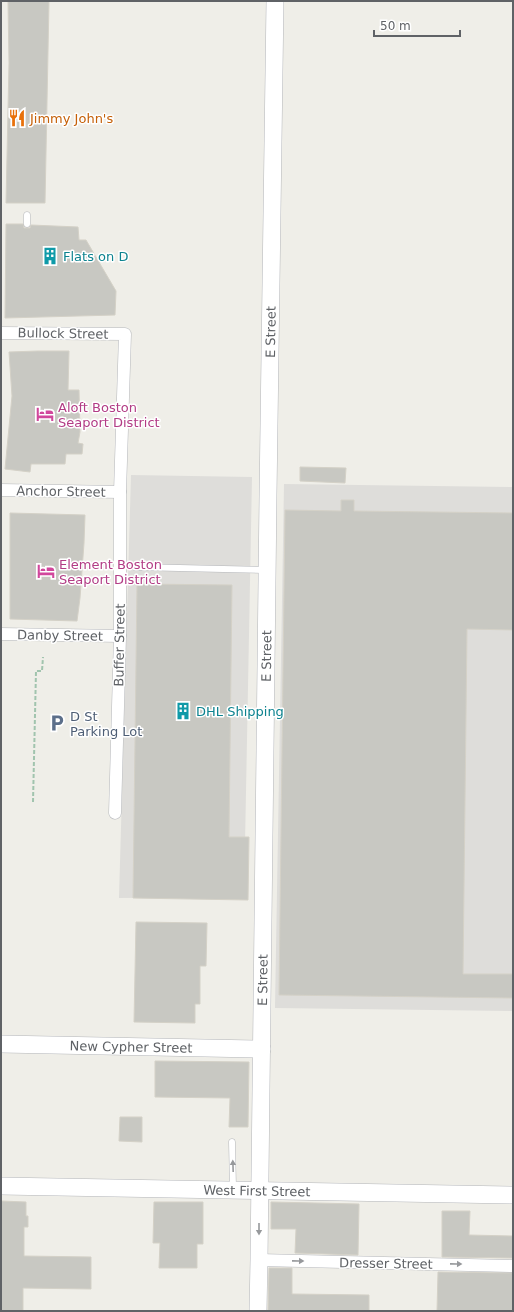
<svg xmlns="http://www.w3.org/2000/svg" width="514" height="1312" viewBox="0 0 514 1312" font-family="'DejaVu Sans',sans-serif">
  <rect width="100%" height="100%" fill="#efeee8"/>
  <g fill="#deddda">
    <path d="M131 475 252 477 244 897 119 898Z"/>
    <path d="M284 484 513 487V1011L275 1008Z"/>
  </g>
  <g fill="#c8c8c2" stroke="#d4d1c7">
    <path d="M8 1H49L45 203H6L9 63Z"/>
    <path d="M6 224H23L24 228H30L31 225 78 227 79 240H86L116 291 115 315 5 318Z"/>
    <path d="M38 351H69L68 390H79L80 432 78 443 83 444 82 454H66L65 464H31L30 472 5 469 12 396 9 352Z"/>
    <path d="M300 467 346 468 345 483 300 481Z"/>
    <path d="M341 500H354V511L513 513V630L467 629 463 974H513V998L279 995 285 510 341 511Z"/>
    <path d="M10 513 85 515 84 543 80 598 77 621 10 619Z"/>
    <path d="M137 584 232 585 229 837H249L248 900 133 898Z"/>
    <path d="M136 922 207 923 206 966H200V1004H195V1023L134 1022Z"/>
    <path d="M155 1061 249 1062 248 1127H229L230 1098 155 1097Z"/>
    <path d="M120 1117H142V1142L119 1141Z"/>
    <path d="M1 1201 26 1202V1216H28V1227H24V1256L91 1257V1289L23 1288V1311H1Z"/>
    <path d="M154 1202H203V1244H197V1268H159L160 1243H153Z"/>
    <path d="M271 1202 359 1204 358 1255 295 1253 296 1229H271Z"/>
    <path d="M442 1211H470L469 1235 513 1236V1258L442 1257Z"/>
    <path d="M269 1268H292V1294L369 1295V1311H268Z"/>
    <path d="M438 1272 513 1273V1311H437Z"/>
  </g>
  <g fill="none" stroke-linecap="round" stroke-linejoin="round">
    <g stroke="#b5b7bb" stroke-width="7">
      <g id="lane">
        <path d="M27 224V215"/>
        <path d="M135 567 265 570"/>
        <path d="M232 1142 233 1188"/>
      </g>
    </g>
    <g stroke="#b5b7bb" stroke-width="13">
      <g id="street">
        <path d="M1 333 125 334 120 492V636L115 813"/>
        <path d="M1 490 120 492"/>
        <path d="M1 634 120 636"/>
        <path d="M259 1260 513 1266"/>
      </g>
    </g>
    <g stroke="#b4b6ba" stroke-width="18">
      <g id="secondary">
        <path id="s1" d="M1 1044 262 1049"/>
        <path id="s2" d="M1 1186 513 1195"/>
        <path id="s3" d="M258 1311 259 1260 268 496 275 1"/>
      </g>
    </g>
    <path stroke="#a1c4ae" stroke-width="2" stroke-dasharray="4 2" stroke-linecap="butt" d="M33 802 36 671H42L43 657"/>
    <use href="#lane" stroke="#fff" stroke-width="6"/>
    <use href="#street" stroke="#fff" stroke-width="12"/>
    <use href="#secondary" stroke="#fff" stroke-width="17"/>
  </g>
  <defs><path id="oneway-solid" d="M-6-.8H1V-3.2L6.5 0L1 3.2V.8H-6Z"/></defs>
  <g fill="#97999c">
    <use href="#oneway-solid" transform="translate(233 1166) rotate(-92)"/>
    <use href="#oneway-solid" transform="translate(259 1229) rotate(90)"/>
    <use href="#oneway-solid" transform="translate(298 1261) rotate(1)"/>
    <use href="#oneway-solid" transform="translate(456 1264) rotate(1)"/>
  </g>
  <defs>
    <g id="restaurant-bare" transform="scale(1.38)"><path d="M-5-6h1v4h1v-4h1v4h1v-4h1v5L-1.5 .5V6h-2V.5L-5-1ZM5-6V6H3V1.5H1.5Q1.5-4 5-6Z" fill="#e8710a" stroke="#fff" stroke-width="2.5" paint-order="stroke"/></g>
    <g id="building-bare" transform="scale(1.38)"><path d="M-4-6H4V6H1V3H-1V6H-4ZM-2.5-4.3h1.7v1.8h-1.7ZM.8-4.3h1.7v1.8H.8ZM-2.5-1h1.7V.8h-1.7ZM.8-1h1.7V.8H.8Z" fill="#0f9aa8" stroke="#fff" stroke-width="2.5" paint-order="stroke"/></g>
    <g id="hotel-bare" transform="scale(1.38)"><path d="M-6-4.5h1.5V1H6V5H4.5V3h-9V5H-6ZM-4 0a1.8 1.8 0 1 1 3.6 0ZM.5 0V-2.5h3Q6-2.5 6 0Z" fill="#d1479c" stroke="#fff" stroke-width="2.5" paint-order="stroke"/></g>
    <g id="parking-bare" transform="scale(1.38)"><path d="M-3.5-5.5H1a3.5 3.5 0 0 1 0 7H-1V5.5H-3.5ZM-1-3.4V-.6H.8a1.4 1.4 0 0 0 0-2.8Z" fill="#5c6f8a" stroke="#fff" stroke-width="2.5" paint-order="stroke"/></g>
  </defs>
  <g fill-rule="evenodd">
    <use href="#restaurant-bare" x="17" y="118"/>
    <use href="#building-bare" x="50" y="256"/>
    <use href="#hotel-bare" x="45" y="414"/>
    <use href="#hotel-bare" x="46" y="571"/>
    <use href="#building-bare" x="183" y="711"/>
    <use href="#parking-bare" x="57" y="723"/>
  </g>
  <g text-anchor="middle" stroke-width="3" stroke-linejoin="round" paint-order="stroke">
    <g font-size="13" fill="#c56008" stroke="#fff" text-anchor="start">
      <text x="30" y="123">Jimmy John's</text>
    </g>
    <g font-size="13" fill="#0d838f" stroke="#fff" text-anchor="start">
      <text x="63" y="261">Flats on D</text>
      <text x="196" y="716">DHL Shipping</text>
    </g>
    <g font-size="13" fill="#5f6266" stroke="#fff">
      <text dy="5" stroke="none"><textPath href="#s3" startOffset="979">E Street</textPath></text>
      <text transform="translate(63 333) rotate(1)" y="5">Bullock Street</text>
      <text transform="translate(61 491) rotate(1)" y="5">Anchor Street</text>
      <text transform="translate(60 635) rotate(1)" y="5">Danby Street</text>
      <text transform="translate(119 645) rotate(-89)" y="5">Buffer Street</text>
      <text dy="5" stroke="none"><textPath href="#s3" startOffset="655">E Street</textPath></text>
      <text dy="5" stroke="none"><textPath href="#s3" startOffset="331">E Street</textPath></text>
      <text dy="5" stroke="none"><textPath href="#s1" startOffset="130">New Cypher Street</textPath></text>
      <text dy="5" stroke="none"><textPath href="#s2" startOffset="256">West First Street</textPath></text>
      <text transform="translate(386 1263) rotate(1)" y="5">Dresser Street</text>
    </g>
    <g font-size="13" fill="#b23c85" stroke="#fff" text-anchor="start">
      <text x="58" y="412">Aloft Boston<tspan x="58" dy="15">Seaport District</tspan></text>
      <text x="59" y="569">Element Boston<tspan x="59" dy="15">Seaport District</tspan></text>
    </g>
    <g font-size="13" fill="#4e5e75" stroke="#fff" text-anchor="start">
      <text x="70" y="721">D St<tspan x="70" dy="15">Parking Lot</tspan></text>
    </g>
  </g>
  <rect width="514" height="1312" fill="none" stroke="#5f6266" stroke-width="4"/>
  <path d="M374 30v6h86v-6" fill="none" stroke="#5f6266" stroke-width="2"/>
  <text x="380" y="30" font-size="12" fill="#5f6266" stroke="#ffffff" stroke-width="3" paint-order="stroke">50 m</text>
</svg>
